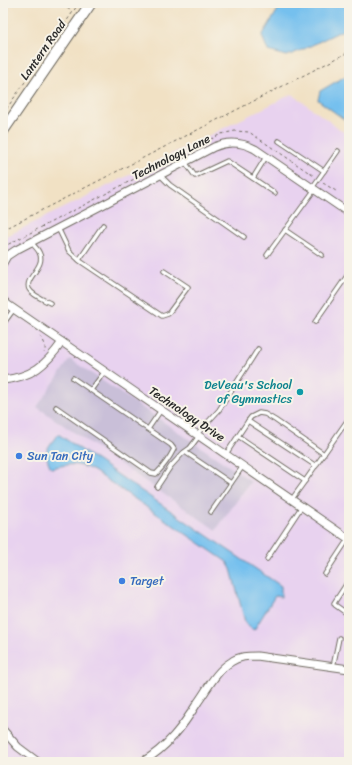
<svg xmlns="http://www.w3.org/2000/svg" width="352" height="765" viewBox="0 0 352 765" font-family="Sriracha,sans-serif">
  <rect width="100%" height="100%" fill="#f7f3e8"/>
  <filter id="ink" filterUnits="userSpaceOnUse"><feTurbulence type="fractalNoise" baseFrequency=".025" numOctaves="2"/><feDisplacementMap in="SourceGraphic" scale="8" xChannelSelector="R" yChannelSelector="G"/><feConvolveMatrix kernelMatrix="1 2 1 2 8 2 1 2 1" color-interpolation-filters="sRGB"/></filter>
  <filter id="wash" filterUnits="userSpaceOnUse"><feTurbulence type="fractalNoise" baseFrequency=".012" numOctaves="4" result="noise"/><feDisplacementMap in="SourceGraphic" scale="16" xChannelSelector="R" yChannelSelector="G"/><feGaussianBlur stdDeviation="0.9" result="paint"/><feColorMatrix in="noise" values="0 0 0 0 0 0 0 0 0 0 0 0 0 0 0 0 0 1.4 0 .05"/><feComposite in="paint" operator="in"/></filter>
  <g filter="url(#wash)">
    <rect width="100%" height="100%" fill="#f1e1c4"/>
    <path fill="#e8d2ef" d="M292 94 349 136V202L347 205 349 206V762H3V238Z"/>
    <path fill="#c9bfd8" d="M70 359 251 481 216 530 37 407Z"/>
    <g fill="#74c0ee" stroke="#50768c">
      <path d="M282 3H349V27L302 50 287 56 268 51 262 36Z"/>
      <path d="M349 74V123L318 100 320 91Z"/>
      <path d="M58 434 281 586V597L275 596 254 630 249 627 245 622 231 569 227 562 94 471C76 462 70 464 51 468 42 450 48 448 58 434Z"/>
    </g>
  </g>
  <g filter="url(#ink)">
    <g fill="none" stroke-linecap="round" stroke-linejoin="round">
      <g stroke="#706b61" stroke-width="5.5">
        <g id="lane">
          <path d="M279 141 324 171"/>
          <path d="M185 162 195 176 227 161 275 193"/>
          <path d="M160 175 170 185 244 237"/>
          <path d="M253 178 266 157"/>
          <path d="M312 188 338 151"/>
          <path d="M58 228 69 251 80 261 162 316 168 314 188 287 164 271"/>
          <path d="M285 230 322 255"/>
          <path d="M31 242C33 245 37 248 39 252 47 267 24 277 29 289 32 295 44 300 50 303"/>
          <path d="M267 255 315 189"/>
          <path d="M79 260 103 225"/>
          <path d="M315 322 349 273"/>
          <path d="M3 324 14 309"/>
          <path d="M3 331 4 333 3 337"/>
          <path d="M91 390 105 371"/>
          <path d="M56 407 151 473 156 474C163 467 170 457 174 449L171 445 73 378"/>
          <path d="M248 421 316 466"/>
          <path d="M148 429 161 410"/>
          <path d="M197 434 219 410 258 349"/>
          <path d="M238 436 305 481 349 418"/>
          <path d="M185 452 231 483"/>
          <path d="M226 454 248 421 251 417 259 413 265 414 275 420 324 454"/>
          <path d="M157 487 171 466 183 453 190 448 199 436"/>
          <path d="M292 499 305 481"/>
          <path d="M211 512 243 466"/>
          <path d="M267 559 302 506"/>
          <path d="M325 574 348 539"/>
          <path d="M349 580 334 603 335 605 349 615"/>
          <path d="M333 667 339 638"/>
        </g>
      </g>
      <g stroke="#706b61" stroke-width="9">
        <g id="street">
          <path d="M3 263 7 256 16 250 214 147C228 141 242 142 255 149L349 213"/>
          <path d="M3 300 8 305 349 539"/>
          <path d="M3 380C32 377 46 365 62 342"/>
          <path d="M3 730 18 747 38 762"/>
          <path d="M142 762C167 748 183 726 198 702 208 688 216 671 231 662 239 656 248 656 257 656L349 669"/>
        </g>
      </g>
      <g stroke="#706b61" stroke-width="12">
        <path id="secondary" d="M3 131 91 3"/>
      </g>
      <g stroke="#706b61" stroke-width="1" stroke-dasharray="3 3" stroke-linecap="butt">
        <path d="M64 3 67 8 73 12"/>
        <path d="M3 114 79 3"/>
        <path d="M323 183 336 191"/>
        <path d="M3 230 349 52"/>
        <path d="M3 247 221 134 235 131 249 132 314 176"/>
        <path d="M40 336C44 341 47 346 44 353"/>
      </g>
      <use href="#lane" stroke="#fff" stroke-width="3.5"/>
      <use href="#street" stroke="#fff" stroke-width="7"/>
      <use href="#secondary" stroke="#fff" stroke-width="10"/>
    </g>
  </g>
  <circle fill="#0f9aa8" stroke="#f7f3e8" stroke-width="1.5" cx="300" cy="392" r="4"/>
  <g fill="#3f7fe0" stroke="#f7f3e8" stroke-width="1.5">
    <circle cx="19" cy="456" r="4"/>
    <circle cx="122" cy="581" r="4"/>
  </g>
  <g text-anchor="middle" stroke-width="4" stroke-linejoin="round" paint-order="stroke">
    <g font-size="12" fill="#2b2b2b" stroke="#f7f3e8">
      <text transform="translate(43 50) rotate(-55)" y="4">Lantern Road</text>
      <text transform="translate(171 157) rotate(-27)" y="4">Technology Lane</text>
      <text transform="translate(187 414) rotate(34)" y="4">Technology Drive</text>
    </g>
    <g font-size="12" fill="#0d838f" stroke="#f7f3e8" text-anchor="end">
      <text x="292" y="389">DeVeau's School<tspan x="292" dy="14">of Gymnastics</tspan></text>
    </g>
    <g font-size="12" fill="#366cbe" stroke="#f7f3e8" text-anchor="start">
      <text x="27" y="460">Sun Tan City</text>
      <text x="130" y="585">Target</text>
    </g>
  </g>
  <rect width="352" height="765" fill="none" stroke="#f7f3e8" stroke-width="16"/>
</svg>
